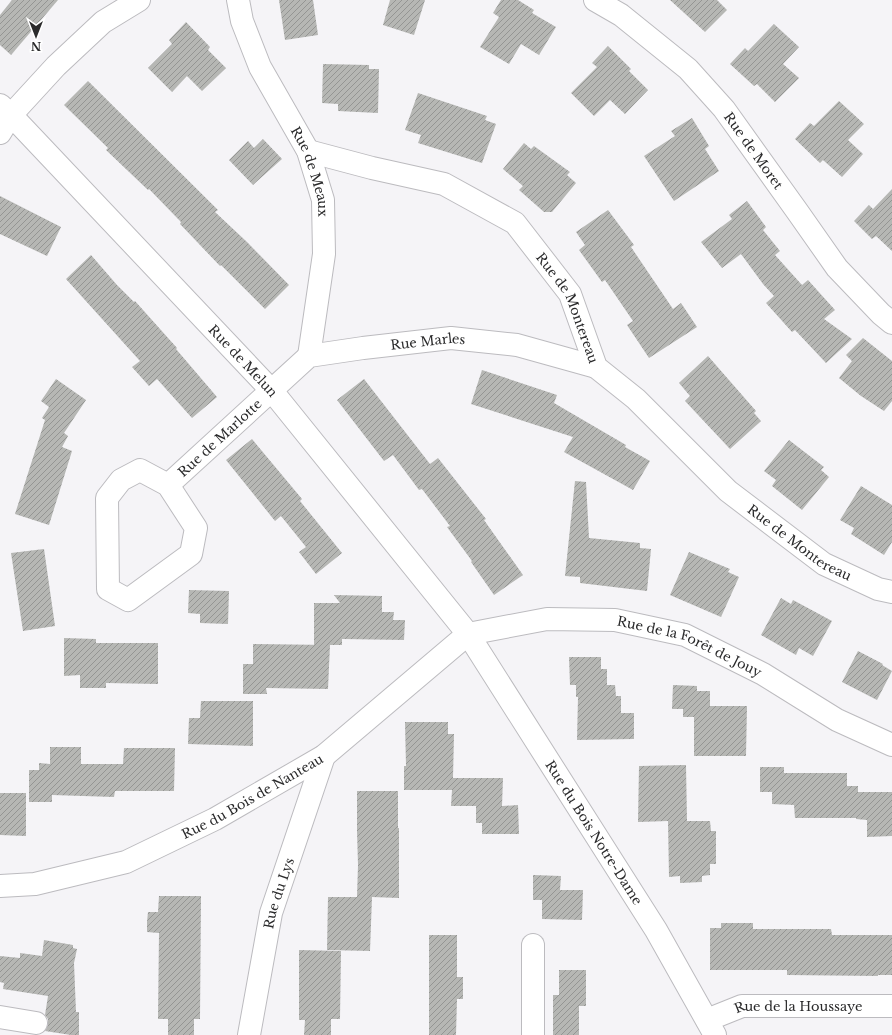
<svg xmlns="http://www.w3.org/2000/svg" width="892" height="1035" viewBox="0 0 892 1035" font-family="'Libre Baskerville',serif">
  <defs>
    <pattern id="building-hatch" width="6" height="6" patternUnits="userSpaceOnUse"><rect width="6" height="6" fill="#b6b7b4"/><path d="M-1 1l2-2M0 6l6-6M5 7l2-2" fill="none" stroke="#949593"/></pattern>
  </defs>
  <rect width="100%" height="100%" fill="#f5f4f7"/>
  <g fill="url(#building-hatch)">
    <path d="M12 0H58L11 55 0 45V15Z"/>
    <path d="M279 0H313L318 35 285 40Z"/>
    <path d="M390 0H425L414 35 383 25Z"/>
    <path d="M501 0H518L534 10 532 13 556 27 539 55 521 44 509 64 480 47 499 17 493 13Z"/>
    <path d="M670 0H717L727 10 705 32Z"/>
    <path d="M186 22 210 47 208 50 226 68 202 91 187 76 172 92 148 68 172 44 169 40Z"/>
    <path d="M774 24 799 47 783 64 799 78 775 102 757 84 754 86 730 64 745 48 748 51Z"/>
    <path d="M608 46 631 69 629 71 648 90 625 114 610 100 594 116 571 93 597 67 592 63Z"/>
    <path d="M323 64 369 65V69H379L378 113 338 111V104L322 103Z"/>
    <path d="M88 81 218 210 215 212 247 242 289 285 265 309 221 265 220 266 180 224 181 222 149 189 148 190 106 150 108 148 64 105Z"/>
    <path d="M418 93 487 116 485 120 496 124 482 163 418 143 421 135 405 130Z"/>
    <path d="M839 101 864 124 848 140 863 154 842 177 823 160 820 163 795 139 810 123 814 126Z"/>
    <path d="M692 118 709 146 705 149 719 171 674 201 644 156 675 136 671 131Z"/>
    <path d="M263 139 282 159 253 185 229 160 248 141 254 148Z"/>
    <path d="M524 143 531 149 534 146 570 172 567 175 576 183 552 212H544L519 190 523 186 503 169Z"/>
    <path d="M892 189V251L876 236 872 239 854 221 869 205 873 209Z"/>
    <path d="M0 196 61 227 47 256 0 234Z"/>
    <path d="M747 201 766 227 763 230 780 251 775 255 802 285 808 280 835 310 824 319 852 339 826 363 795 330 792 332 766 303 774 296 763 284 741 254 722 268 701 242 732 219 729 215Z"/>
    <path d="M608 210 634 245 631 247 673 309 681 303 697 327 649 358 627 325 633 321 605 280 602 282 579 250 585 245 576 232Z"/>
    <path d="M91 255 117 285 134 302 135 301 177 348 176 349 217 397 192 418 157 379 149 386 132 367 140 361 66 279Z"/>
    <path d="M863 338 892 361V401L884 411 861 396 839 378 852 361 846 355Z"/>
    <path d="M708 356 756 411 754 413 761 421 730 449 685 401 690 396 679 383Z"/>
    <path d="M482 370 557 395 554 403 626 445 625 447 650 461 633 490 564 452 573 437 471 404Z"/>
    <path d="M56 379 86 400 64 433 68 436 62 447 72 451 49 525 15 514 45 420 42 418 49 407 41 401Z"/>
    <path d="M364 379 430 464 438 458 486 519 484 520 523 575 494 595 471 562 472 561 447 527 450 526 422 489 419 490 393 455 384 461 337 400Z"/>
    <path d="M252 439 302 499 300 501 342 553 316 574 299 552 306 547 281 516 275 521 226 460Z"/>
    <path d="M789 440 824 467 821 470 829 477 802 510 772 486 776 480 764 471Z"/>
    <path d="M575 481 586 482 589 538 640 543V548L651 549 647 591 580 583V577L565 576Z"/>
    <path d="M861 486 892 505V542L884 555 851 534 854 528 840 520Z"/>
    <path d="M44 549 55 626 23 631 11 553Z"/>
    <path d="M689 552 730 569 728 572 739 577 721 617 670 595Z"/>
    <path d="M189 590 229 591 228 624 200 623V614L188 613Z"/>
    <path d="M334 595 382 596V612H394L393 620H405L404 640 342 639V645H314V603H340Z"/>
    <path d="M781 598 791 604 793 600 832 621 813 656 799 648 796 655 761 635Z"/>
    <path d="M64 638 96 639V643H158V684L106 683V688H80V675L64 676Z"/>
    <path d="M253 644 330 645 328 689 266 688 267 694H243V664H253Z"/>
    <path d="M858 651 883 664 882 665 892 671 877 700 842 682Z"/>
    <path d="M569 657H601V669H607V685H615L616 696H621V713H634V739L577 740 578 697H576V685H570Z"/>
    <path d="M673 685 697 686V691H710V706H747L746 756H694V717H683V709H672Z"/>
    <path d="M201 701H253V746L188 744 189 718H200Z"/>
    <path d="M405 722H448V734H454L453 778H503L502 806 518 805 519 834H482V823H476V806H451L452 790H404V766H406Z"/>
    <path d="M50 747H81V764H123L124 748H175L174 791H115L114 797 52 795V802H29V770H39V763L50 764Z"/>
    <path d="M686 765 687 821H710L711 831H716V864H710V875L702 876V882L680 883V876L669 877 668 821 638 822 639 766Z"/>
    <path d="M760 767H784V773H847V786H858V792H892V836L867 837V820L856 819V818H795L794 805 772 804V792H760Z"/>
    <path d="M357 791H398V828H399V898L372 897 370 951 327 950 328 897H357L358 865 357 831Z"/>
    <path d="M0 793H26V836L0 835Z"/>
    <path d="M533 875 561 876 560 890H583L582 920 542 919V900H533Z"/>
    <path d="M159 896H201L200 1019H194V1035H168V1019H158L159 933 147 932V922L148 912H158Z"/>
    <path d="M721 923H753V929H831L832 935H892V975H878V976L787 975V970H710V928H721Z"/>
    <path d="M429 935H457V977H463V999H457L456 1035H429Z"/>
    <path d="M44 940 73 945V948L77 949 74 963 76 1012H79V1035H71L45 1031 48 1025V1019L45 1015 48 996 3 989 4 983 0 982V956L20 958V953L42 956Z"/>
    <path d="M299 950 341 951 340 1019H331V1035H304L305 1020H299Z"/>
    <path d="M559 970H586V1006H579V1035H553V995H559Z"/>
  </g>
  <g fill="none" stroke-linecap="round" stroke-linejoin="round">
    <g stroke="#bcbbbf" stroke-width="24">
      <g id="minor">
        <path id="s1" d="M238 0 242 21 260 67 308 151 323 200 324 254 309 356"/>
        <path id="s2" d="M595 0 621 15 688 69 724 109 797 211 837 268 881 314 892 323"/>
        <path id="s3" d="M0 105 11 115 272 391 468 634 656 930 715 1035"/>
        <path d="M0 133 11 115 56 66 103 22 139 0"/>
        <path id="s4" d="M308 151 372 168 444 184 515 223 570 294 596 367 636 399 728 491 824 564 878 589 892 592"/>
        <path d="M140 470 168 485 196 528 191 554 128 600 108 589 107 498 121 480Z"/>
        <path id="s5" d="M168 485 309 356 363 348 451 338 517 345 596 367"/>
        <path id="s6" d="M0 886 35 884 126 862 215 819 324 756 468 634 547 619 615 620 685 635 763 674 837 720 892 745"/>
        <path d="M533 945V1035"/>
        <path d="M0 1017 36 1023"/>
        <path id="s7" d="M707 1020 742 1006H892"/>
        <path id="s8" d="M249 1035 271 913 324 756"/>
      </g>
    </g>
    <use href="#minor" stroke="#fff" stroke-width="22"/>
  </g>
  <g text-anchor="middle" stroke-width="4" stroke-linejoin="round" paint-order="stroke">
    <g font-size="13" fill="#2b2b2c" stroke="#fff">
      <text dy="5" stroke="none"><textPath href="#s2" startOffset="221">Rue de Moret</textPath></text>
      <text dy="5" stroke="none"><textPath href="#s1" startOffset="188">Rue de Meaux</textPath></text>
      <text dy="5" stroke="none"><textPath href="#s4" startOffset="322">Rue de Montereau</textPath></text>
      <text dy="5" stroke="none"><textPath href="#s5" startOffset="311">Rue Marles</textPath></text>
      <text dy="5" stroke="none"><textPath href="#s3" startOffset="353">Rue de Melun</textPath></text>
      <text dy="5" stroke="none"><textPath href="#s5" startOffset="70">Rue de Marlotte</textPath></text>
      <text dy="5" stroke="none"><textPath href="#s4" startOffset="658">Rue de Montereau</textPath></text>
      <text dy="5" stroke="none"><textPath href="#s6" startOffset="770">Rue de la Forêt de Jouy</textPath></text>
      <text dy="5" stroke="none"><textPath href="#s6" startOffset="271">Rue du Bois de Nanteau</textPath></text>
      <text dy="5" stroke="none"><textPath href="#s3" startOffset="942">Rue du Bois Notre-Dame</textPath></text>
      <text dy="5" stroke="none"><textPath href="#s8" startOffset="145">Rue du Lys</textPath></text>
      <text dy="5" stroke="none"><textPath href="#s7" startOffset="94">Rue de la Houssaye</textPath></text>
    </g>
  </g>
  <g transform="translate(36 36) rotate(180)" stroke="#ffffff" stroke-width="3" paint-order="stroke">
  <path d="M0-3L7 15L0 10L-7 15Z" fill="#2b2b2c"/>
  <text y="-6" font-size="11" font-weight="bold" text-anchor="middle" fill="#2b2b2c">N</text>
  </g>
</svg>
